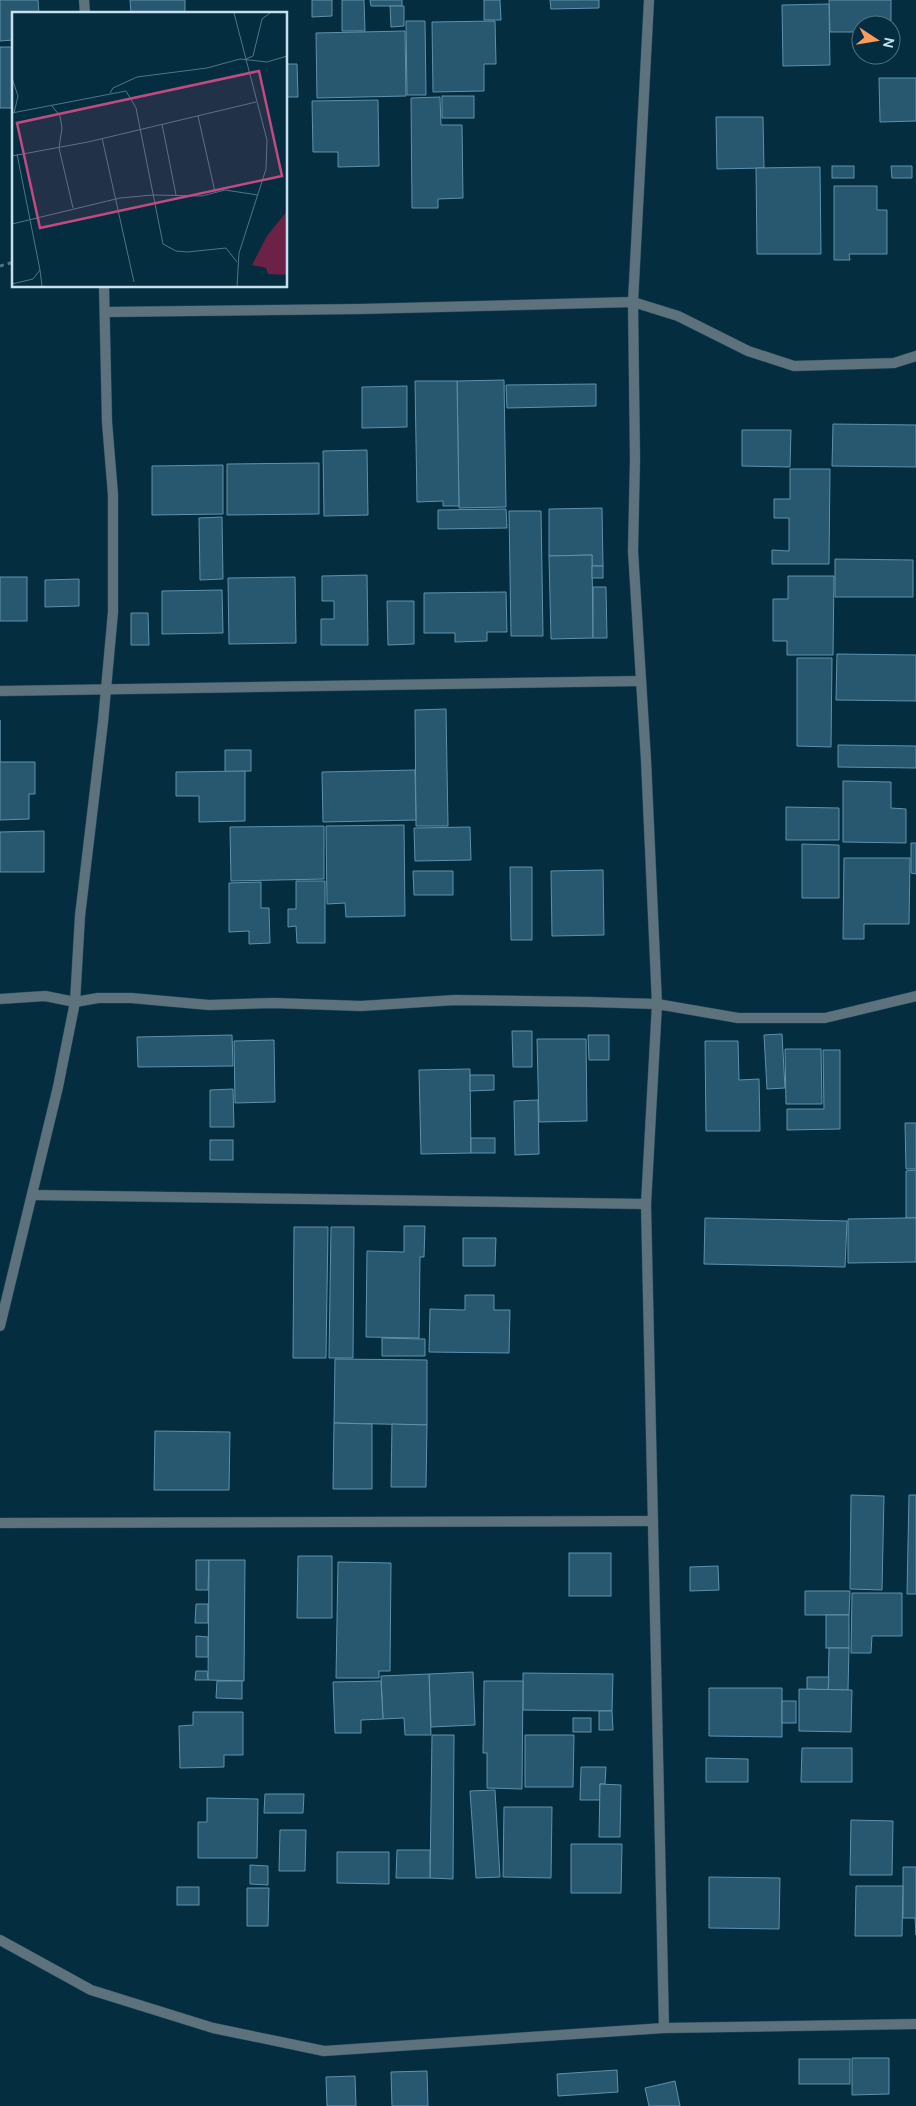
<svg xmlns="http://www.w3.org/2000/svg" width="916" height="2106" viewBox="0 0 916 2106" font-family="'DM Sans',sans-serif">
  <rect width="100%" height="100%" fill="#042d3f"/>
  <g fill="#28586f" stroke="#5e91ac">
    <path d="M0 0H38L39 14H14V40L0 41Z"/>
    <path d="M130 0H185V14H131Z"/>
    <path d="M312 0H332V16L312 17Z"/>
    <path d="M342 0H364L365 31H342Z"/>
    <path d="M370 0H402V6H371Z"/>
    <path d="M484 0H500L501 20H484Z"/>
    <path d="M550 0H599V8L551 9Z"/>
    <path d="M829 0H891V31V25H861V32H830Z"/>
    <path d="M829 4 830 65 783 66 782 5Z"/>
    <path d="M390 6H404V26L391 27Z"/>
    <path d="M406 21H425L426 95H407Z"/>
    <path d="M495 21 496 64H484V91L433 92 432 22Z"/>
    <path d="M405 31 406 96 317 98 316 33Z"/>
    <rect x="0" y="47" width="14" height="61"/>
    <path d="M286 64H297L298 97H286Z"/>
    <path d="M879 78H916V121L880 122Z"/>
    <rect x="442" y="96" width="32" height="22"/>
    <path d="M440 97 441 125H462L463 198 438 199V208H412L411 98Z"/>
    <path d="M378 100 379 166 338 167V152H313L312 101Z"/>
    <path d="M716 117H763L764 168 717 169Z"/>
    <rect x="832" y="166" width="22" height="12"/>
    <path d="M891 166H912V178H892Z"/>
    <path d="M820 167 821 254H757L756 168Z"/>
    <path d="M834 186H877V210H887V254H849L850 260H834Z"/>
    <path d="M504 380 506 507 459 508 457 381Z"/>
    <path d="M415 381H457L459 506H443V501L417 502Z"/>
    <path d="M596 384V406L507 408 506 385Z"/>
    <path d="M407 386V427L362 428V387Z"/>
    <path d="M833 424 916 425V467L832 466Z"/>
    <path d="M742 430H791L790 467 742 466Z"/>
    <path d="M367 450 368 515 324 516 323 451Z"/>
    <path d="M319 463V514L227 515V464Z"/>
    <path d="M223 465V514L152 515V466Z"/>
    <path d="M790 469H830L829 564H772V550L789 551V518H774V499H790Z"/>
    <path d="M602 508 603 566H592V555L549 556V509Z"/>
    <path d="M506 509 507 528 438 529V510Z"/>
    <path d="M509 511H541L543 636H511Z"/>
    <path d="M222 517 223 579 200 580 199 518Z"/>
    <path d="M592 555 593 638 551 639 549 556Z"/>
    <path d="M835 559 913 560V597H835Z"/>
    <rect x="592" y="566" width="11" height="12"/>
    <path d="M367 575 368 645H321V619H334V601H322V576Z"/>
    <path d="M788 576H834L833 655H787V641H773V599H788Z"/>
    <rect x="0" y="577" width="27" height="44"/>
    <path d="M295 577 296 643 229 644 228 578Z"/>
    <path d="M79 579V606L45 607V580Z"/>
    <path d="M593 587H606L607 638H593Z"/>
    <path d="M222 590 223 633 162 634V591Z"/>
    <path d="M506 592 507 632H487V641L455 642V633H424V593Z"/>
    <path d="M387 601H414V644L388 645Z"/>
    <path d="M131 613H148L149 645H131Z"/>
    <path d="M837 654 916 655V701L836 700Z"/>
    <path d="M797 658H832L831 747 797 746Z"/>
    <path d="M446 709 448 826H416L415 710Z"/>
    <path d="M0 720V762H35V794H29V819L0 820Z"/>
    <path d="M838 745 916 746V768L838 767Z"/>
    <path d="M225 750H251V771L225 772Z"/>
    <path d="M415 770 416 820 323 822 322 772Z"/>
    <path d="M245 771V821L199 822V796H176V772Z"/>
    <path d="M843 781 891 782V808L906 809V843L843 842Z"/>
    <path d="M786 807 839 808V840H786Z"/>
    <path d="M404 825 405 916 346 917 345 903 327 904 326 826Z"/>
    <path d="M324 826V879L231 881 230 827Z"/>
    <path d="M470 827 471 860 415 861 414 828Z"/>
    <path d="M44 831V872H0V832Z"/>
    <path d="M911 843H916V874L911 873Z"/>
    <path d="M802 844 839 845V898H802Z"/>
    <path d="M844 858H910L909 924H864V939H843Z"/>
    <path d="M510 867H532V940H511Z"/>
    <path d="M603 870 604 935 552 936 551 871Z"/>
    <path d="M413 871H453V895H414Z"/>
    <path d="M296 881H325V943H297L296 926 288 927V909H296Z"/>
    <path d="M261 882V908H269L270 943 249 944V931L229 932V883Z"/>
    <path d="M512 1031H532V1067H513Z"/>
    <path d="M782 1034 785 1088 767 1089 764 1035Z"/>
    <path d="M232 1035 233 1066 138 1067 137 1037Z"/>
    <path d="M588 1035H609V1060H589Z"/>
    <path d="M537 1039H586L587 1121 539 1122Z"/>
    <path d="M274 1040 275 1102 235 1103 234 1041Z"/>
    <path d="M705 1041H738L739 1080 759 1079 760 1131H706Z"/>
    <path d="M785 1049H821L822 1104H786Z"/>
    <path d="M823 1050H840V1129L787 1130V1109H824Z"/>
    <path d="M470 1069 471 1153 421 1154 419 1070Z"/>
    <path d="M470 1075H494V1090L470 1091Z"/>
    <path d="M233 1089 234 1127H210V1090Z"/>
    <path d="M538 1100 539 1154 515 1155 514 1101Z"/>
    <path d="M905 1123H916V1169H906Z"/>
    <rect x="471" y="1138" width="24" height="15"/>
    <rect x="210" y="1140" width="23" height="20"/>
    <path d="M916 1170V1218H906V1171Z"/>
    <path d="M705 1218 847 1221 845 1267 704 1264Z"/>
    <path d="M906 1218H916V1262L848 1263V1219Z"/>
    <path d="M404 1226H425L424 1257H420L419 1338 366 1337 367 1251 404 1252Z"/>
    <path d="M294 1227H328L326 1358H293Z"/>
    <path d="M331 1227H354L353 1358H329Z"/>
    <path d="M463 1238H496L495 1266H463Z"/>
    <path d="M465 1295H494V1310H510L509 1353 429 1352 430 1309 465 1310Z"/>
    <path d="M382 1338 425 1339V1356H382Z"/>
    <path d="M335 1359 427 1360V1425L334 1423Z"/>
    <path d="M334 1423 372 1424V1489H333Z"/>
    <path d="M392 1424 427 1425 426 1487H391Z"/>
    <path d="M155 1431 230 1432 229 1490H154Z"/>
    <path d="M851 1495 884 1496 882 1590 850 1589Z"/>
    <path d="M909 1495H916V1594H907Z"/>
    <rect x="569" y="1553" width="42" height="43"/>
    <path d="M298 1556H332V1618H297Z"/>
    <path d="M196 1560H209L208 1590H196Z"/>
    <path d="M209 1560H245L244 1681 208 1680Z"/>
    <path d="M338 1562 391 1563 390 1671H379V1678H336Z"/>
    <path d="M718 1566 719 1590 690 1591V1567Z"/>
    <path d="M805 1591H850L849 1615H805Z"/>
    <path d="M852 1593H902V1636H872L871 1653H851Z"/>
    <path d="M196 1604H208V1623H195Z"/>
    <rect x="826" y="1615" width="23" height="33"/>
    <path d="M196 1636 208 1637V1657H196Z"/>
    <path d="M829 1648H849L848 1690H828Z"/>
    <path d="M196 1671H207L208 1680H195Z"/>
    <path d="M473 1672 475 1725 431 1727 429 1674Z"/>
    <path d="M523 1673 613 1674 612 1711 523 1710Z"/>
    <path d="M429 1674 431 1735H405L404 1718 383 1719 381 1676Z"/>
    <path d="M807 1677H829L828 1690 807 1689Z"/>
    <path d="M217 1681H242V1699L216 1698Z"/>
    <path d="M381 1681 383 1719 361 1720V1733H335L333 1682Z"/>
    <path d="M484 1681H523L522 1789 487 1788V1753H483Z"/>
    <path d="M709 1688H782V1737L709 1736Z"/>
    <path d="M799 1689 852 1690 851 1732 799 1731Z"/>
    <rect x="782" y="1701" width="14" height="22"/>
    <path d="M599 1711H612L613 1730H599Z"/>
    <path d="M193 1712H243V1755H224V1767L180 1768 179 1726 193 1725Z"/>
    <rect x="573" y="1718" width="18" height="14"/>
    <path d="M432 1735H454L453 1879 430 1878Z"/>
    <path d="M525 1735H574L573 1787H525Z"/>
    <path d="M802 1748H852V1782H801Z"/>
    <path d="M706 1758 748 1759V1782H706Z"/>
    <path d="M581 1767H606L605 1784H600V1800H580Z"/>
    <path d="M600 1784 621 1785 620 1837H599Z"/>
    <path d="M495 1790 500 1877 476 1878 470 1791Z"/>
    <path d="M265 1794H304L303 1813H264Z"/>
    <path d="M207 1798 258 1799 257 1858H198V1822H207Z"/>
    <path d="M504 1807H552L551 1878 503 1877Z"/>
    <path d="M851 1820 893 1821 892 1875H850Z"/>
    <path d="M280 1830H306L305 1871H279Z"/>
    <path d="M571 1844H622L621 1893H571Z"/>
    <path d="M397 1850H430V1878H396Z"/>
    <path d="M337 1852H389V1884L337 1883Z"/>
    <path d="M250 1865 268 1866V1885L250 1884Z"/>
    <path d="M903 1867H916V1935L915 1918H903Z"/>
    <path d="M709 1877 780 1878 779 1929 709 1928Z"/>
    <path d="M856 1886H903L902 1936H855Z"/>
    <rect x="177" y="1887" width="22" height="18"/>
    <path d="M247 1888H269L268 1926H247Z"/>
    <path d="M852 2058H889V2094L852 2095Z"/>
    <rect x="799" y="2059" width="51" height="25"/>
    <path d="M617 2070 618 2092 558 2096 557 2074Z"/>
    <path d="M427 2071 428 2106H392L391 2072Z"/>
    <path d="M355 2076 356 2106H327L326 2077Z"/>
    <path d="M675 2081 680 2106H649L645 2088Z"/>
  </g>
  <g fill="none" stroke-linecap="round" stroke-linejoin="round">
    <g stroke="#234a5b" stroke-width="11">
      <g id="minor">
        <path d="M84 0 85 14"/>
        <path d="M649 0 633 302 635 459 633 551 646 760 657 1004 646 1204 664 2028"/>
        <path d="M106 312 360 309 633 302 678 316 748 351 794 366 894 363 916 356"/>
        <path d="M0 691 641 681"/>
        <path d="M0 999 45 996 75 1002 98 998H131L209 1005 274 1003 361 1006 455 1000 589 1002 657 1004 738 1018H825L916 996"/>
        <path d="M32 1195 646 1204"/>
        <path d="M0 1326 58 1087 75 1002 80 916 103 722 113 612V495L107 422 104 286"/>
        <path d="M0 1523 653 1521"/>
        <path d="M0 1940 91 1990 213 2028 324 2051 664 2028 916 2024"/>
      </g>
    </g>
    <path stroke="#517485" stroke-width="3" stroke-dasharray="4 4" stroke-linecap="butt" d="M0 266 14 262"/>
    <use href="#minor" stroke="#5d727d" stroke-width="10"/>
  </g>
  <g transform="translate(12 12)">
    <rect width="275" height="275" fill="#042d3f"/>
    <path d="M275 199V263L256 262 254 256 240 253 255 224Z" fill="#6c2146"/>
    <path fill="none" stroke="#527585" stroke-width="1" d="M222 1 255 128 254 157 227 241 225 274M234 47 241 44 250 7 258 1M0 66 6 84 2 101M98 81 101 76 125 65 195 56 228 47 255 50 275 44M40 94 48 104 50 116 47 136 61 196M0 101 114 79 124 96 151 232 164 239 175 240 214 236 225 250M186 104 203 180M150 112 164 183M90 126 122 270M0 144 76 130 244 90M0 212 108 186 141 183 190 184 213 178 246 183M28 258 30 274M0 272 21 267 28 258 5 142"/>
    <path fill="#c34a80" fill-opacity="0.15" stroke="#c34a80" stroke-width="2.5" d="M247 59 270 164 28 216 5 111Z"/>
    <rect width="275" height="275" fill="none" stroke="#c6e0ef" stroke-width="2.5"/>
  </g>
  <g transform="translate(876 40) rotate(102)"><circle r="24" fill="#042d3f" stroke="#527585"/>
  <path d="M0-4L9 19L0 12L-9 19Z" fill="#fe9b59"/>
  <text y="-8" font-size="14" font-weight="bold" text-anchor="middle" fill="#c6e0ef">N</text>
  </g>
</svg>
